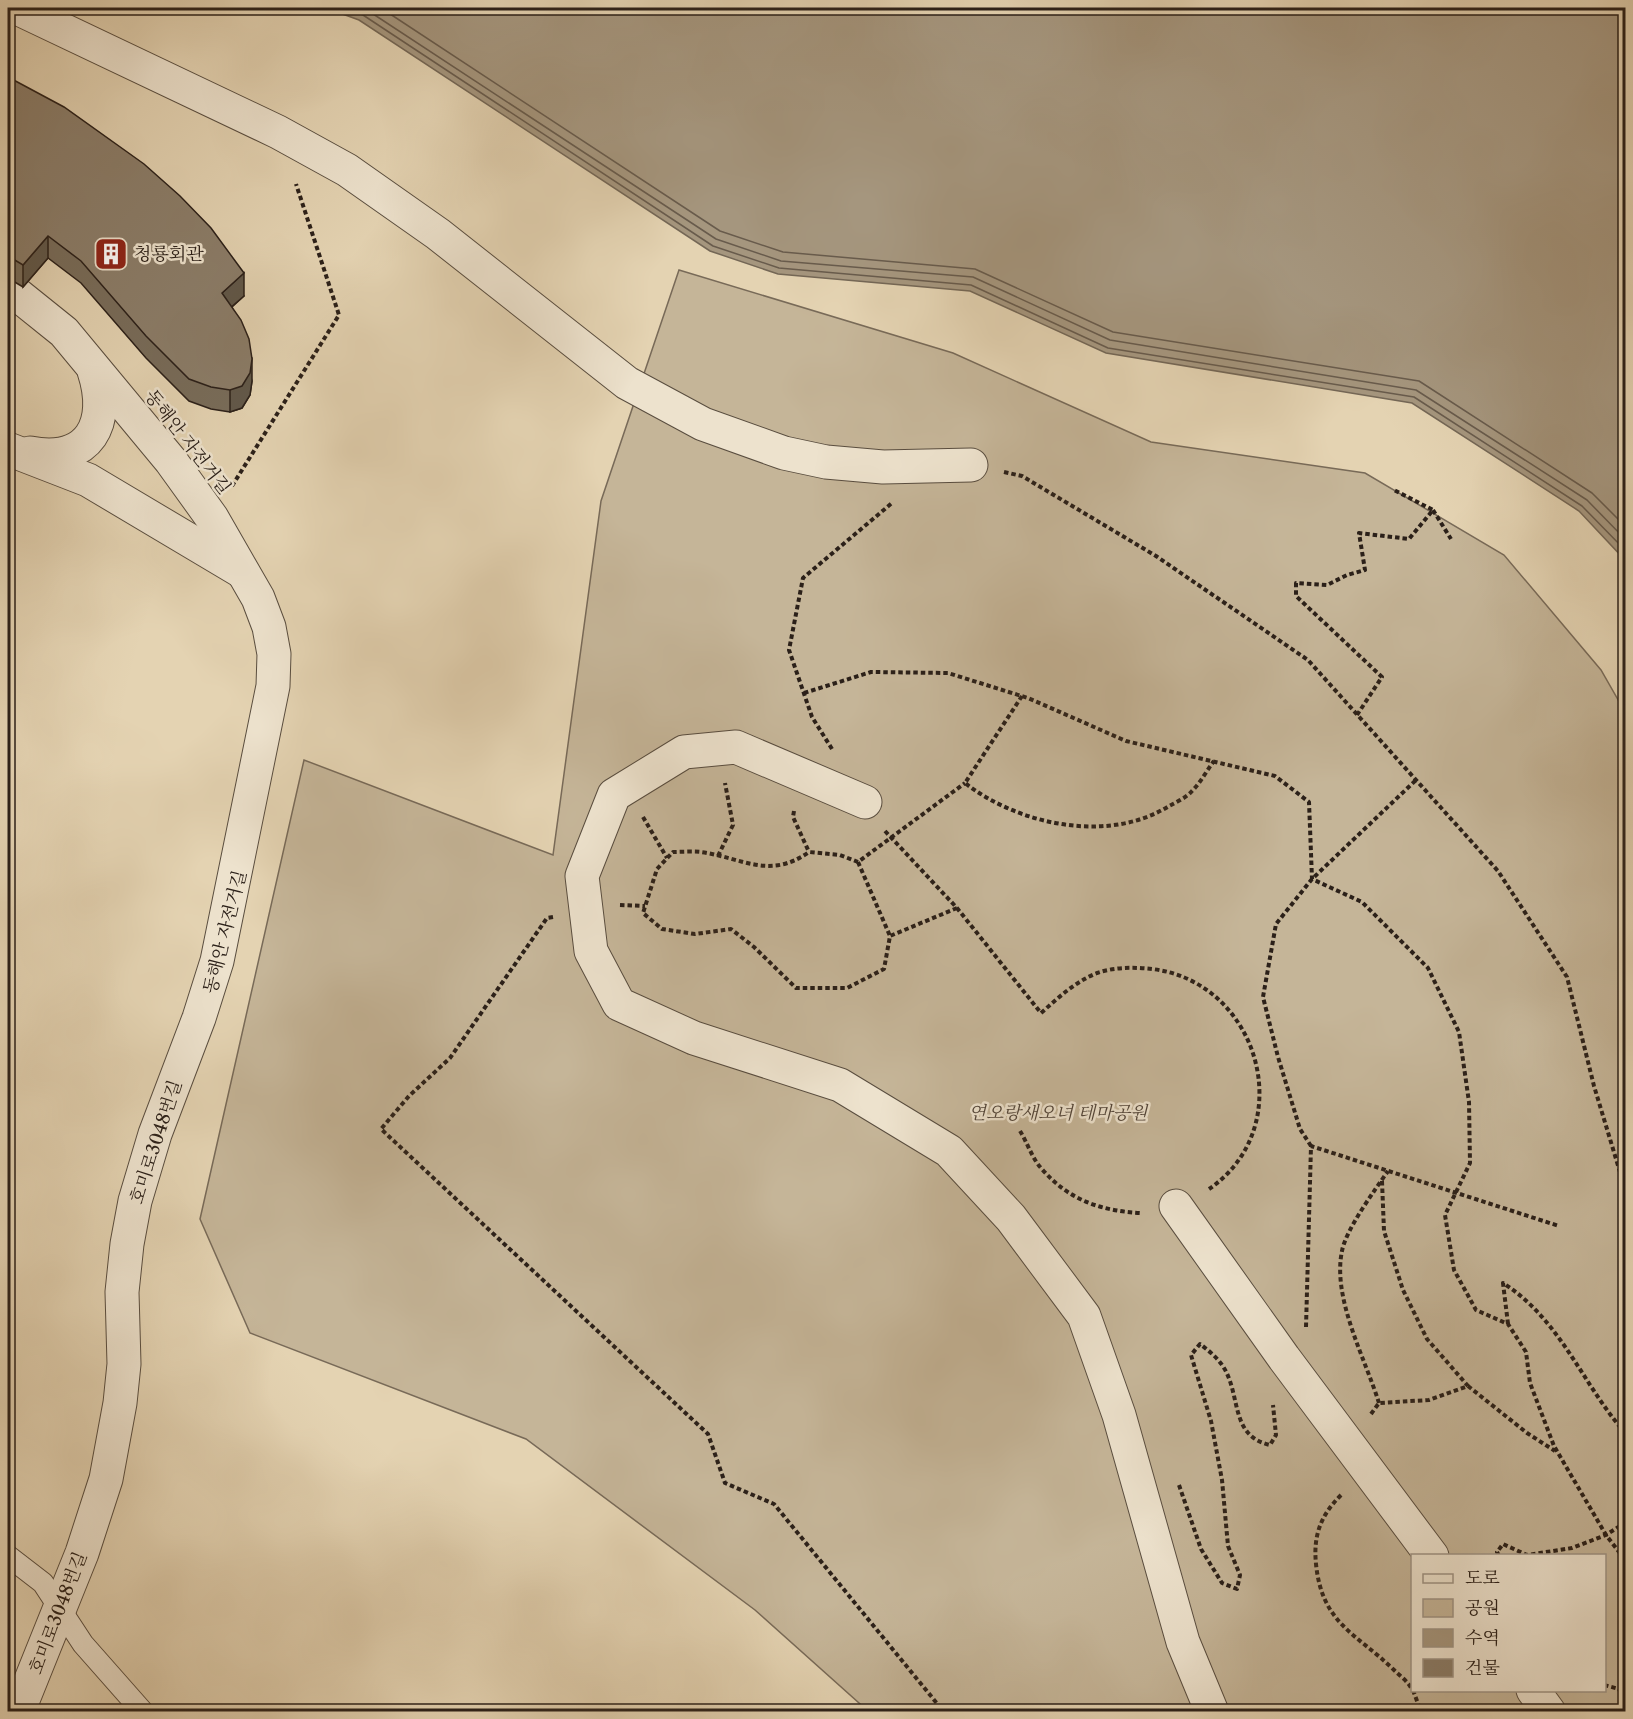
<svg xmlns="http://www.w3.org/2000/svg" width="1633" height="1719" viewBox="0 0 1633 1719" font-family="'Libre Caslon Text','Noto Serif KR',serif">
  <rect width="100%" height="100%" fill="#e4d3b2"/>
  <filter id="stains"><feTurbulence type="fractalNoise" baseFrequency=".00333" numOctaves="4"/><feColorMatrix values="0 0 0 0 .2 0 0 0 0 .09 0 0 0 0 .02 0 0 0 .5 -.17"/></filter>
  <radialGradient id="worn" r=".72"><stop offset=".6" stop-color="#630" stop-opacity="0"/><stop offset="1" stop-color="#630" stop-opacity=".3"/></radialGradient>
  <path fill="#c5b598" stroke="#786a58" stroke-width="1.5" fill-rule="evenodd" d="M679 270 953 353 1151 442 1365 473 1504 555 1601 670 1625 712V1711H868L755 1610 526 1439 250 1333 200 1219 304 760 553 855 601 501ZM1412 1556H1604V1690H1412Z"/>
  <path fill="#a5967e" stroke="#746756" stroke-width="1.5" d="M326 8H1625V560L1579 511 1412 403 1106 353 970 291 778 274 710 251 359 20Z"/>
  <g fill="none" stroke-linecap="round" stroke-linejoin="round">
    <g stroke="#685b4c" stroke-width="1.5">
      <path d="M343 8 363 15 713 246 779 268 971 285 1108 348 1414 397 1582 506 1626 551"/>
      <path d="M364 8 716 239 781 261 973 277 1110 340 1416 390 1587 500 1626 540"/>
      <path d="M381 8 720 231 783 252 975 269 1113 332 1419 381 1592 493 1626 527"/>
    </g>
    <g stroke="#594d3f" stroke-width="23">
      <path id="lane" d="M8 1556 43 1583 83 1644 143 1712"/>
    </g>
    <g stroke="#594d3f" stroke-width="35">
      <g id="street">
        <path d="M17 8 278 132 347 170 438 234 627 383 703 424 784 453 826 462 883 467 971 465"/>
        <path d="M8 287 64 332 171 461 212 518 258 598 269 627 274 654 273 686 217 961 199 1018 155 1134 135 1201 127 1244 122 1292 124 1364 120 1403 106 1479 82 1553 18 1712"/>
        <path d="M8 449 88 480 241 571"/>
        <path d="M30 453C90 464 111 423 94 371"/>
        <path d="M865 802 736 747 684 752 614 795 582 876 591 951 619 1004 694 1038 840 1085 949 1151 1011 1218 1084 1316 1119 1415 1183 1642 1212 1712"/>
        <path d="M1176 1206 1284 1358 1432 1556"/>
        <path d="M1533 1690 1549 1712"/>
      </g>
    </g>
    <g stroke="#2b2019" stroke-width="4" stroke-dasharray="4.5 3" stroke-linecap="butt">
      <path d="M1004 472 1022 476 1156 556 1308 660 1498 871 1567 977 1594 1086 1626 1192"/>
      <path d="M232 486 339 315 296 184"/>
      <path d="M1433 510 1451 539"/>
      <path d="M804 693 871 672 948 673 1028 698 1126 741 1275 776 1309 802 1312 879 1362 902 1428 968 1459 1032 1469 1102 1470 1163 1445 1215 1454 1270 1476 1310 1508 1324 1526 1352 1530 1383 1554 1446 1606 1535 1626 1561"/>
      <path d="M1022 696 965 783C1019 825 1108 844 1169 806 1177 802 1187 797 1192 791 1201 782 1207 770 1214 761"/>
      <path d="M1357 715 1382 677 1296 596V583L1327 585 1347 575 1365 570 1359 533 1409 539 1433 510 1394 490"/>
      <path d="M832 749 812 717 789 650 803 578 892 503"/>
      <path d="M794 811 793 817 809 852"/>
      <path d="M643 817 667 858"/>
      <path d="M885 831 957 908 1041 1013C1059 997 1075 982 1097 973 1114 967 1134 967 1152 969 1260 982 1300 1127 1209 1189"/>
      <path d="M718 856 733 825 725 783"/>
      <path d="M858 862 890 936"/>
      <path d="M620 905 645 906"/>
      <path d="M957 908 890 936 884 969 847 988H796L754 947 731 929 695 934 662 929 643 913 657 869 673 852C682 852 692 851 701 852 743 858 769 880 809 852L840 855 858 862 965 783"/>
      <path d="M553 917 547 918 450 1058 409 1096 381 1129 708 1434 725 1483 774 1504 944 1712"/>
      <path d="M1020 1131C1027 1142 1032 1158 1041 1168 1068 1200 1101 1211 1141 1213"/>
      <path d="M1311 1146 1300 1129 1278 1057 1263 997 1276 924 1312 879 1416 780"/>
      <path d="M1382 1181 1384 1231 1403 1290 1427 1339 1468 1386"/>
      <path d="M1508 1324 1503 1283C1561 1320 1582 1384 1626 1434"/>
      <path d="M1306 1327 1311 1146 1559 1226"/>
      <path d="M1379 1403C1365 1358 1332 1298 1342 1251 1346 1229 1375 1190 1388 1171"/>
      <path d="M1371 1414 1379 1403 1429 1400 1468 1386 1527 1433 1555 1451"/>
      <path d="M1179 1485 1201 1549 1222 1583 1237 1589 1240 1575 1228 1546 1222 1480 1211 1421 1191 1355 1200 1344C1209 1351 1218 1358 1224 1368 1241 1396 1230 1436 1270 1445L1276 1435 1273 1405"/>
      <path d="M1341 1495C1321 1515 1313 1535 1316 1564 1322 1624 1356 1633 1394 1670 1400 1676 1409 1682 1412 1690"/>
      <path d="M1499 1556 1497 1552 1503 1544 1527 1555 1572 1548 1606 1535 1626 1522"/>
      <path d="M1604 1685 1619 1689 1626 1705"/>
      <path d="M1413 1690 1421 1712"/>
    </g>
    <use href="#lane" stroke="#ede2cd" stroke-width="21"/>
    <use href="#street" stroke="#ede2cd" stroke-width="33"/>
  </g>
  <path fill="#786c5a" stroke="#2b2019" stroke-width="1.5" d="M8 77 244 296 232 307 252 381 250 395 242 408 230 412 211 409 189 401 146 358 81 283 48 258 23 287 8 278Z"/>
  <g fill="#61584a" stroke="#2b2019" stroke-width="1.5">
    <path d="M48 236V258L23 287V265Z"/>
    <path d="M244 273V296L222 315V293Z"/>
    <path d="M252 359V381L250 395 242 408 230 412V390Z"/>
  </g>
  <path fill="#8b7d69" stroke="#2b2019" stroke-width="1.5" d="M8 77 64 107 144 164 180 196 211 228 244 273 222 293 241 320 249 339 252 359 250 373 242 386 230 390 211 387 189 379 146 336 81 261 48 236 23 265 8 256Z"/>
  <defs>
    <g id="building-square" transform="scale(1.725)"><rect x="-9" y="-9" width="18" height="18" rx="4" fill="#8f2418" stroke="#ede2cd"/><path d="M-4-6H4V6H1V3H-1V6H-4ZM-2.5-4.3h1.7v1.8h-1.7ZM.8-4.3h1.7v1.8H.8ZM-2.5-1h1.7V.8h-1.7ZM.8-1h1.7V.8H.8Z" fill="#fff"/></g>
  </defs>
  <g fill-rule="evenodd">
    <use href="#building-square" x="111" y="254"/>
  </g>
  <g text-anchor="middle" stroke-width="5" stroke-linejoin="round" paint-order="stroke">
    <g font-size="18" fill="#2b2019" stroke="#ede2cd" text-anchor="start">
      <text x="134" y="260">청룡회관</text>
    </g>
    <g font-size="18" fill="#2b2019" stroke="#ede2cd">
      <text transform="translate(188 442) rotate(52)" y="6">동해안 자전거길</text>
      <text transform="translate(225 932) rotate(-76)" y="6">동해안 자전거길</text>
      <text transform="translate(156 1142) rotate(-72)" y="6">호미로3048번길</text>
      <text transform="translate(58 1613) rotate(-69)" y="6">호미로3048번길</text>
    </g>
    <g font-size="18" font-style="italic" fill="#524539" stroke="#ede2cd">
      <text x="1058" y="1119">연오랑새오녀 테마공원</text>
    </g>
  </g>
  <rect width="1633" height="1719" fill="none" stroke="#e4d3b2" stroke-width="30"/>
  <rect x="9" y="9" width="1615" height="1701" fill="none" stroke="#2b2019" stroke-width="3"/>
  <rect x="15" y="15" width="1603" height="1689" fill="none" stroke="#2b2019" stroke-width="1.5"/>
  <rect x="1411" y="1554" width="195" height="138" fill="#ede2cd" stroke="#9f9485" stroke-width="1.5"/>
  <rect x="1423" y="1574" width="30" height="9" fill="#ede2cd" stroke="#9f9485" stroke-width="1.5"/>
  <text x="1465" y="1584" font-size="18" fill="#2b2019">도로</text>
  <rect x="1423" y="1599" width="30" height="18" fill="#c5b598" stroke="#9f9485" stroke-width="1.5"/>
  <text x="1465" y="1614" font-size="18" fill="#2b2019">공원</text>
  <rect x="1423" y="1629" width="30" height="18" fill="#a5967e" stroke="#9f9485" stroke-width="1.5"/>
  <text x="1465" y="1644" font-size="18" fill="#2b2019">수역</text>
  <rect x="1423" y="1659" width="30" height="18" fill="#8b7d69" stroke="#9f9485" stroke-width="1.5"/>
  <text x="1465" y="1674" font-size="18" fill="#2b2019">건물</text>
  <rect width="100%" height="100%" filter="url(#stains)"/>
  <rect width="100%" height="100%" fill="url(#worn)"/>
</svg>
